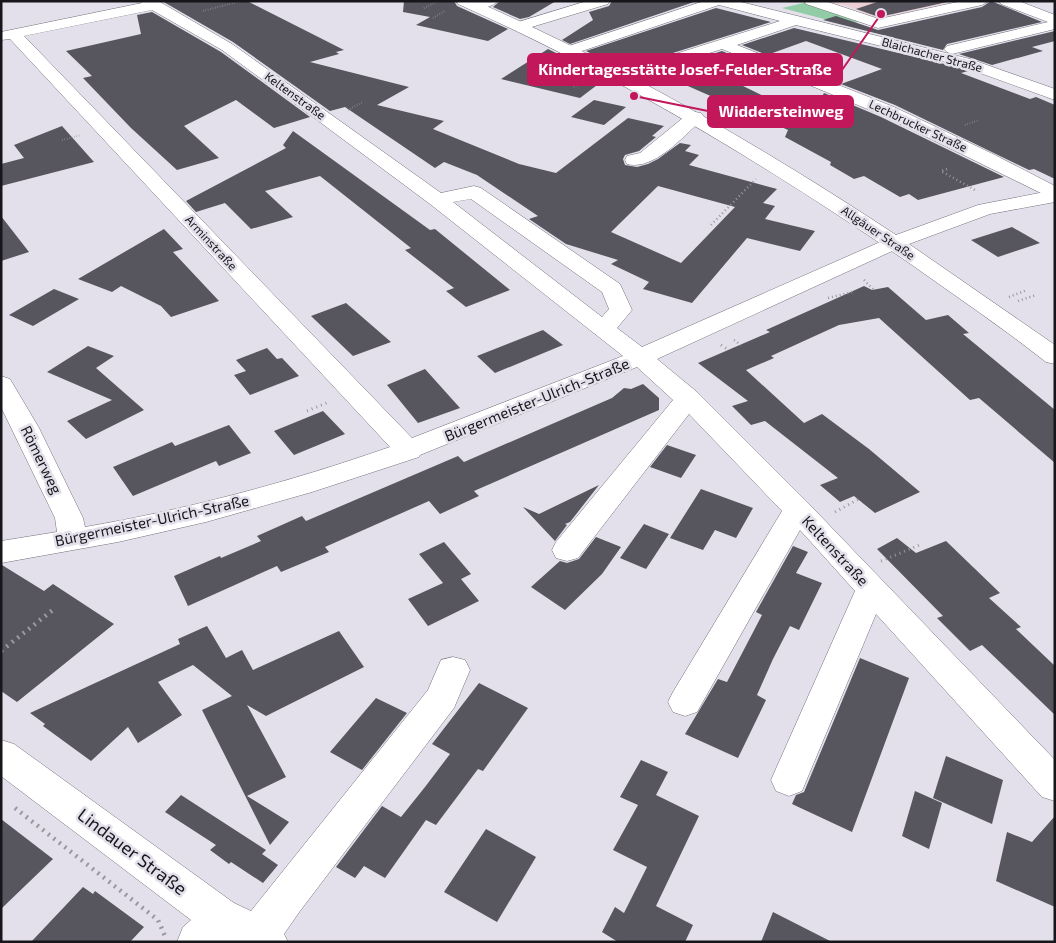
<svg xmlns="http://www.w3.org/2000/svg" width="1056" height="943" viewBox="0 0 1056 943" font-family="'Exo 2',sans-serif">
  <rect width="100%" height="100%" fill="#e3e0eb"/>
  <path fill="#ebd1d5" d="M956 1 878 18 841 4 834 6 827 2Z"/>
  <path fill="#91cca6" d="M808 2 862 21 847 25 782 8Z"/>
  <g fill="#57555e" fill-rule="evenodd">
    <path d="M162 1H247L344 50 336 52 339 54 310 62 409 87 377 105 444 121 433 129 519 164 556 173 628 118 664 126 652 136 656 137 639 151 625 155 623 159 625 165 637 167 648 164 658 159 680 143 691 145 685 151 699 155 689 165 777 189 763 203 775 206 765 219 815 231 800 251 747 238 692 303 643 289 649 282 611 264 618 260 566 244 529 219 538 216 477 175 444 162 435 168 345 107 330 111 233 42ZM658 186 735 207 681 263 611 232Z"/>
    <path d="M404 1H454L457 6 508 29 488 41 416 25 430 17 403 12Z"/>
    <path d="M500 1H556L529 17 520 19 493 7Z"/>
    <path d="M612 1H690L694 2 570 44 562 40 593 20 589 12 609 6Z"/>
    <path d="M880 1H952L879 17 856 9Z"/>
    <path d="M991 1 1042 22 947 44 943 50 823 20 836 16 878 30 982 7Z"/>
    <path d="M716 8 771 22 638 64 630 60 619 68 586 51Z"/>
    <path d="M152 12 221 52 310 117 274 128 236 100 184 126 219 158 177 170 131 128 83 78 92 76 66 51 141 34 137 15Z"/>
    <path d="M794 28 957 67 968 71 961 73 1030 99 1036 97 1055 105V179L1034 169 1029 170 895 105 841 84 882 69 806 41 767 55 742 45Z"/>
    <path d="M1055 31V41L1032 47 1043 51 992 65 959 54Z"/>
    <path d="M548 49 576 63 605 79 580 98 501 79Z"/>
    <path d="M722 51 775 74 743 86 810 119 824 93 881 117 1004 177 918 200 909 194 900 197 864 176 854 179 830 165 831 162 785 137 788 130 656 72Z"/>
    <path d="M594 100 626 107 604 125 571 117Z"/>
    <path d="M62 126 94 162 1 186V164L24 158 14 145Z"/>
    <path d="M293 131 430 230 435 229 510 290 466 307 446 291 454 288 405 250 411 248 320 176 265 191 293 217 251 229 225 203 196 212 186 201 286 148 283 145Z"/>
    <path d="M1 216 29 252 1 261Z"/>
    <path d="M1012 227 1040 243 998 257 971 240Z"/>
    <path d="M164 229 183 249 173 252 219 301 171 317 161 306 121 286 112 292 78 279Z"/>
    <path d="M864 286 872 290 888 287 926 320 948 315 969 333 963 334 1055 410V463L979 398 970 400 879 318 839 325 771 356 774 358 746 370 804 423 822 414 869 449 920 492 875 513 854 496 840 502 820 485 838 478 765 421 751 425 732 406 748 401 698 363 770 332 766 330Z"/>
    <path d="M54 289 79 299 33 326 9 315Z"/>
    <path d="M346 303 391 342 353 356 311 316Z"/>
    <path d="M543 330 563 345 495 373 477 356Z"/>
    <path d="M88 346 114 356 96 368 144 410 86 439 67 421 112 400 47 372Z"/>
    <path d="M267 348 277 359 282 358 299 376 250 395 234 375 246 371 236 360Z"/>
    <path d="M425 369 460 408 418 423 387 385Z"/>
    <path d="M643 384 659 398V410L474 491 479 496 440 514 429 501 325 547 329 552 281 572 277 566 188 606 174 576 220 556 221 558 261 541 257 536 302 516 306 521 458 456 464 462 612 398 624 388 631 389Z"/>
    <path d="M323 411 345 434 294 455 274 431Z"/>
    <path d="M229 425 251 453 219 466 216 461 133 496 113 467 172 442 175 446Z"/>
    <path d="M667 445 696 455 681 478 650 467Z"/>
    <path d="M599 485 570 522 565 524 567 525 555 541 523 507 539 514Z"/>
    <path d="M701 489 753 508 736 538 715 530 703 550 670 538Z"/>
    <path d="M644 524 669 534 646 569 620 558Z"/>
    <path d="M596 537 621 547 602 574 565 610 531 587 560 561 567 563 579 559Z"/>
    <path d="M897 538 916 553 946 541 1000 593 989 598 1021 627 1016 629 1055 666V715L982 645 970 651 937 618 943 616 877 549Z"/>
    <path d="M444 542 471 574 461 579 479 601 428 626 408 599 443 583 419 554Z"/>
    <path d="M793 546 808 552 796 573 822 583 799 630 790 626 773 659 757 695 766 700 738 758 685 734 718 679 727 682 762 615 756 612Z"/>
    <path d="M2 565 44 591 53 584 114 624 17 702 1 691Z"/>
    <path d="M207 626 226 658 242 650 253 670 339 631 364 667 266 716 247 705 286 777 247 796 289 822 270 845 202 710 232 696 193 665 158 682 182 715 138 743 128 727 91 761 43 726 45 724 30 713 180 644 178 639Z"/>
    <path d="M860 658 909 678 852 832 792 804 796 795 804 792Z"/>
    <path d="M479 683 528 708 483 771 478 769 436 825 426 820 385 878 364 866 355 878 336 867 382 806 401 817 425 787 450 754 432 744Z"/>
    <path d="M376 698 407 713 362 770 330 752Z"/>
    <path d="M946 756 1003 780 992 824 933 798Z"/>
    <path d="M641 760 668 772 656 795 699 816 656 906 693 925 685 942H618L602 932 615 907 624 913 647 867 613 850 638 805 620 797Z"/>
    <path d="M915 791 942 803 929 849 902 836Z"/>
    <path d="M181 795 266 850 262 854 278 865 263 883 231 862 229 864 210 850 216 845 165 812Z"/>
    <path d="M1055 816V907L996 881 1007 832 1032 842Z"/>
    <path d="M1 819 53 859 1 909Z"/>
    <path d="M486 829 536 857 497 922 444 892Z"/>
    <path d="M83 887 93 894 95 891 144 927 130 942H31Z"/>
    <path d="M773 912 832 942H761Z"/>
  </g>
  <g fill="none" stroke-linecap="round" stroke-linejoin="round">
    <g stroke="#73717a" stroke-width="1">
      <g id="minor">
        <path d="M140 1 160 2 232 44 441 193 474 186 481 188 620 284 632 310 617 328 642 347 887 239 894 237 901 239 904 243 901 247 657 359 697 392 807 502 1055 760V801L1042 797 876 614 802 791 789 796 776 791 771 780 855 591 800 530 697 712 685 716 673 712 668 702 673 692 782 511 689 414 578 558 567 561 556 558 552 550 556 542 673 400 637 367 420 455 419 457 312 492 206 522 118 542 1 563V541L57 532 55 518 1 407V376L10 379 39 428 83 518 85 527C189 509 290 482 390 447L10 39 1 40V32L142 3ZM152 10 222 50 301 108 430 204 623 356 412 438 24 36ZM471 199 602 292 609 309 602 317 453 202Z"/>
        <path d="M476 1H498C492 7 478 11 470 9L468 6Z"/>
        <path d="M587 1H610L608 4 525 29H515L513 26 515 23Z"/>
        <path d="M704 1H737L970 59 1055 89V100L958 65 796 25 737 45 894 107 993 154 1055 186V200L882 115 722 49 621 81 615 79 613 76 615 73 780 21 719 5 573 54H563L560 51 563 48Z"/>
        <path d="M804 1H825L879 19 962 1H989L982 5 878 28 806 4Z"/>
        <path d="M999 1H1019L1055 15V29L952 54 947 52 944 49 947 46 1048 22 1001 4Z"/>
        <path d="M695 112 701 113 704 117 701 121C682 137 654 171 627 164L625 160 627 156 640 153 689 113Z"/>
        <path d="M453 657 465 660 470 670 454 708 300 911 284 934 288 942H177L183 927 191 920 1 776V740L14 744 234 903 251 911 428 690 441 660Z"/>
      </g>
    </g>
    <g stroke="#73717a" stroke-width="1">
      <path id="major" d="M456 1H475C623 66 761 146 896 235L978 205 1055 190V202L990 214 909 244 1055 345V364L1046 362C1003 328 957 297 912 265 767 165 619 76 458 4Z"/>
    </g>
    <g stroke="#9997a0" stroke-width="2" stroke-dasharray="0.5 2" stroke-linecap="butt">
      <path d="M424 8 438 1"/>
      <path d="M203 11 241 1"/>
      <path d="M433 18 445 11"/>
      <path d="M574 87 584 80"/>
      <path d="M348 110 363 102"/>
      <path d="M965 125 979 120"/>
      <path d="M62 140 81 135"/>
    </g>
    <g stroke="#9997a0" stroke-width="2.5" stroke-dasharray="1 3" stroke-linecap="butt">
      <path d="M947 169 941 171 975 190"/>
      <path d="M711 225 756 179"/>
      <path d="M864 280 874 290"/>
      <path d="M1009 297 1027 290"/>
      <path d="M828 298 852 292 854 294"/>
      <path d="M1018 301 1036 295"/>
      <path d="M734 340 741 345"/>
    </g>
    <g stroke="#9997a0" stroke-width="3" stroke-dasharray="1 4" stroke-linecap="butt">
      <path d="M721 345 729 350"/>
      <path d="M307 411 329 402"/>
      <path d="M835 512 859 499"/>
      <path d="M881 561 922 544"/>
    </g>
    <g stroke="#9997a0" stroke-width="4.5" stroke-dasharray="2 5" stroke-linecap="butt">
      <path d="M1 651 54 609"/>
      <path d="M15 808 158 920 165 936"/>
    </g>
    <use href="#minor" fill="#fff" fill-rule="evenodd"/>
    <use href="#major" fill="#fff" fill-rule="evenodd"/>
  </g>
  <g text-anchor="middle" stroke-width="5" stroke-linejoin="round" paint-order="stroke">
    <g font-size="12" fill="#17161a" stroke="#e3e0eb">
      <text transform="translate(932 55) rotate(15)" y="4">Blaichacher Straße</text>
      <text transform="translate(295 96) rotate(36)" y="4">Keltenstraße</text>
      <text transform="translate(918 126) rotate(25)" y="4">Lechbrucker Straße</text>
      <text transform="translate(878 233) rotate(34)" y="4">Allgäuer Straße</text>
      <text transform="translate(211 243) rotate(47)" y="4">Arminstraße</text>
    </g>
    <g font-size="15" fill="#17161a" stroke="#e3e0eb">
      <text transform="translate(537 400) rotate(-22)" y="5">Bürgermeister-Ulrich-Straße</text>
      <text transform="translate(41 460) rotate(64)" y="5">Römerweg</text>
      <text transform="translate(152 521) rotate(-12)" y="5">Bürgermeister-Ulrich-Straße</text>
      <text transform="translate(835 551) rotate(47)" y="5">Keltenstraße</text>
    </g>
    <g font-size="18" fill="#17161a" stroke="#e3e0eb">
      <text transform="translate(132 852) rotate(37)" y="6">Lindauer Straße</text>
    </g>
  </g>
  <path fill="none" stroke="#c2185b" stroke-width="2" d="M881 14L842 70M634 96L708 111"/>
  <g fill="#c2185b" stroke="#e3e0eb" stroke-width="2">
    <circle cx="881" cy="14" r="5"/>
    <circle cx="634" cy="96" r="5"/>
  </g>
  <g fill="#c2185b" stroke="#c2185b" stroke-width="2">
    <rect x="528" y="54" width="314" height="31" rx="5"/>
    <rect x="708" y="96" width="145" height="31" rx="5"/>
  </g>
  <g font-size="16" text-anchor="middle" font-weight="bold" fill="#fff">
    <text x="685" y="75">Kindertagesstätte Josef-Felder-Straße</text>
    <text x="781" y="117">Widdersteinweg</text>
  </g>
  <rect width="1056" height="943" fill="none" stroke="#17161a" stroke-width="5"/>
</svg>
